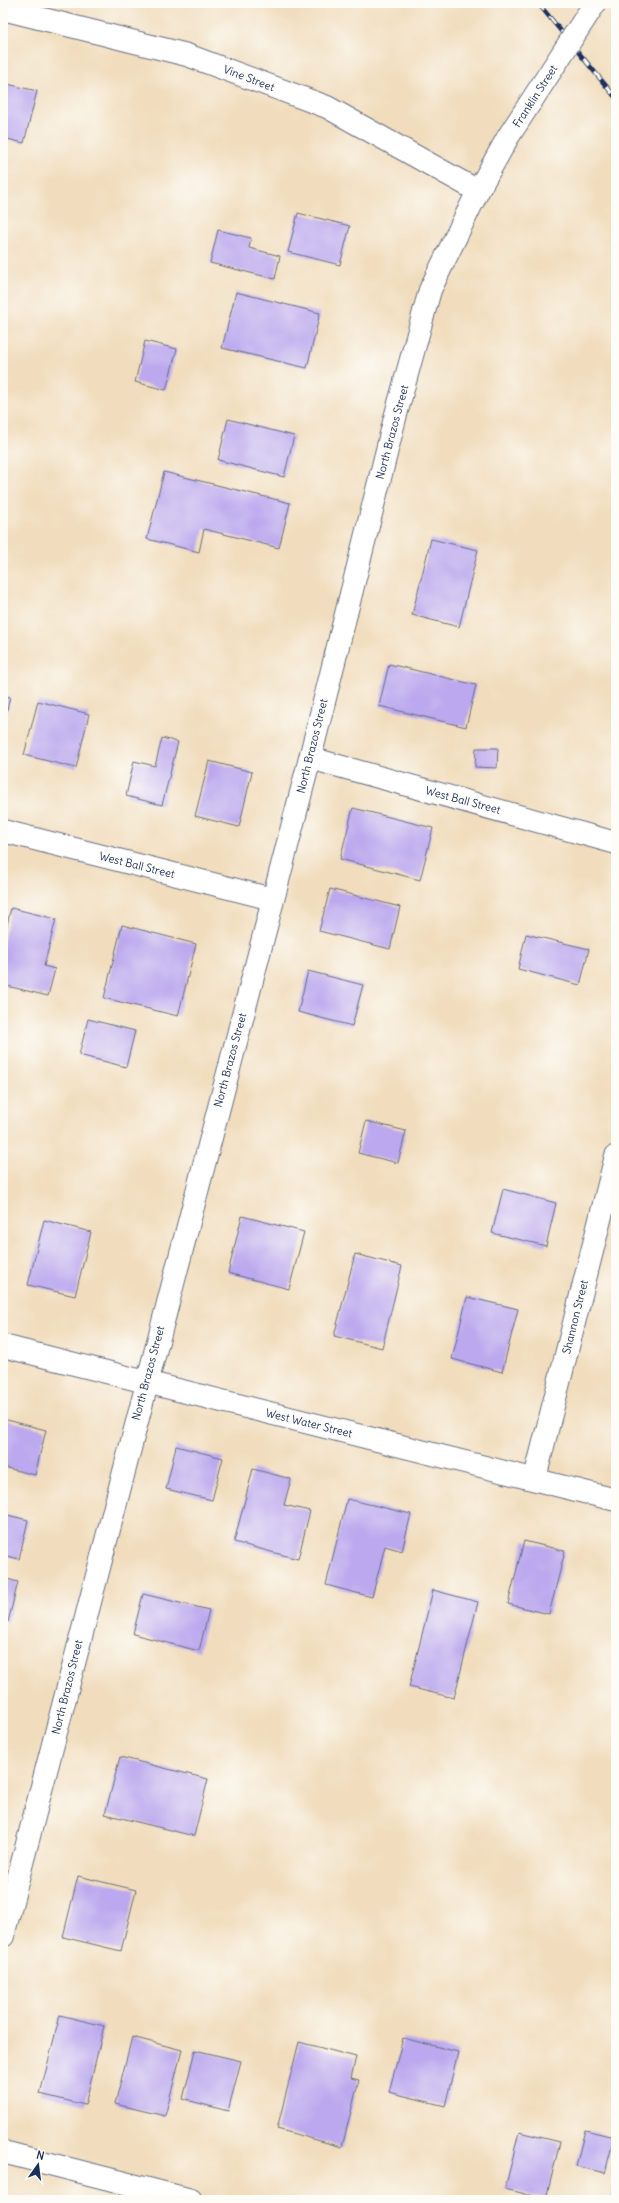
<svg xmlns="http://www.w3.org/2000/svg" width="619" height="2203" viewBox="0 0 619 2203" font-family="Delius,sans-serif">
  <rect width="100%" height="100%" fill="#fdfcf7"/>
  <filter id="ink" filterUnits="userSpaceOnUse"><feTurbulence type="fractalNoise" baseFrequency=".025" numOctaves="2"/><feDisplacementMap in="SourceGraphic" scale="8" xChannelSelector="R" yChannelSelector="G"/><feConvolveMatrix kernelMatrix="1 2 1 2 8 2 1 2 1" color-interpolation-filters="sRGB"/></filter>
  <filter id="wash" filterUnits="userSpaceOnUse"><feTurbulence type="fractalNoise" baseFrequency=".012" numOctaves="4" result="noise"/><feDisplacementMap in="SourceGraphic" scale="16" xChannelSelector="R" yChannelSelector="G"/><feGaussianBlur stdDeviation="0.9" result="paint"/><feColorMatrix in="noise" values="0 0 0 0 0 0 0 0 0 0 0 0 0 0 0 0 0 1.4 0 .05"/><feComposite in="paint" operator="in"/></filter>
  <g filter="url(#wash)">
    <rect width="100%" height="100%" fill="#f1ddbd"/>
    <g id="blocks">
      <g fill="#bba8ee">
        <path d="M3 83 37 91 24 143 3 138Z"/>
        <path d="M298 213 350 226 340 265 288 252Z"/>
        <path d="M218 230 251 238 249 248 280 256 275 279 210 263Z"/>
        <path d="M236 292 320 313 307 368 222 348Z"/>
        <path d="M145 341 177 349 166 390 135 382Z"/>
        <path d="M228 419 294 436 284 477 218 460Z"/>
        <path d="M164 472 290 503 279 548 204 529 199 552 147 539Z"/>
        <path d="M431 539 478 550 459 627 412 615Z"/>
        <path d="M389 664 476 685 466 727 379 706Z"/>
        <path d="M3 695 10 697 4 723H3Z"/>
        <path d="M38 701 89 714 76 768 24 755Z"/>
        <path d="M162 738 178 742 162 805 126 796 134 761 155 766Z"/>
        <path d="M476 748H498L497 768 475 767Z"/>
        <path d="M209 761 252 772 239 827 195 816Z"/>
        <path d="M353 808 433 828 420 880 340 859Z"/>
        <path d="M330 889 400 907 390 949 319 931Z"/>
        <path d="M11 908 56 919 44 966 55 969 48 996 3 985V942Z"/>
        <path d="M122 925 196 944 178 1016 104 998Z"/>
        <path d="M526 934 589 949 580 985 518 969Z"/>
        <path d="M308 971 363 985 352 1026 298 1012Z"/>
        <path d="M88 1019 135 1031 126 1067 79 1055Z"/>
        <path d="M366 1121 406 1131 398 1163 358 1153Z"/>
        <path d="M503 1189 556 1203 546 1246 492 1233Z"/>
        <path d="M242 1216 304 1232 289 1289 228 1273Z"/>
        <path d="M44 1220 91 1232 75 1296 28 1285Z"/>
        <path d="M355 1254 402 1266 382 1348 334 1336Z"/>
        <path d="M467 1297 518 1309 502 1372 452 1359Z"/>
        <path d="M3 1419 46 1430 35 1475 3 1467Z"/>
        <path d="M176 1446 223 1458 212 1500 166 1489Z"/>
        <path d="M253 1469 291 1479 284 1505 310 1511 298 1559 234 1542Z"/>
        <path d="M347 1499 411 1514 402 1551 385 1546 372 1597 326 1585Z"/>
        <path d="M3 1514 28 1520 19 1559 3 1555Z"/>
        <path d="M524 1541 565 1551 549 1614 508 1604Z"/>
        <path d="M3 1578 18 1582 8 1622 3 1620Z"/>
        <path d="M433 1590 478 1602 454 1698 409 1687Z"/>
        <path d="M143 1594 209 1610 199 1651 133 1634Z"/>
        <path d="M120 1757 208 1779 194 1836 105 1814Z"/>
        <path d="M78 1876 136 1890 121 1951 63 1937Z"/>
        <path d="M60 2015 104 2026 85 2105 40 2094Z"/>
        <path d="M132 2037 182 2050 165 2116 115 2104Z"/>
        <path d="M403 2038 458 2052 445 2106 389 2092Z"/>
        <path d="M299 2042 356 2057 351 2078 359 2080 342 2147 277 2129Z"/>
        <path d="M195 2050 241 2061 228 2111 183 2099Z"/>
        <path d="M585 2130 614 2137 605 2173 576 2166Z"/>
        <path d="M519 2132 560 2142 546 2199 505 2189Z"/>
        <path d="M615 2183 616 2200H611Z"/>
      </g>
    </g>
  </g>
  <g filter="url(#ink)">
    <use href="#blocks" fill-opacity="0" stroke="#666c7f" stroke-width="1"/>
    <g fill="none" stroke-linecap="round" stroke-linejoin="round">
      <g stroke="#666c7f" stroke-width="24">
        <g id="street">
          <path d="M3 9 187 55 327 107 478 191"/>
          <path d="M310 758 616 843"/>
          <path d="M3 831 272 899"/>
          <path d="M3 1346 616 1500"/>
          <path d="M535 1478 616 1156"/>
          <path d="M3 1936 310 758 395 418 430 290 478 191 508 137"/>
          <path d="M3 2152 191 2200"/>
        </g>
      </g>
      <use href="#street" stroke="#fff" stroke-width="22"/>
      <g stroke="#1b2f5e" stroke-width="4.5">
        <path id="rail" d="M538 3 616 98"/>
      </g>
      <use href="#rail" stroke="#fdfcf7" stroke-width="3" stroke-dasharray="9" stroke-linecap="butt"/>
      <g stroke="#666c7f" stroke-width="24" stroke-linecap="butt">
        <path id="street-bridge" d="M508 137 595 3"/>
      </g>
      <use href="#street-bridge" stroke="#fff" stroke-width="22"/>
    </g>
  </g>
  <g text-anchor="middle" stroke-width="3" stroke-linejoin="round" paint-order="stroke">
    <g font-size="11" fill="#1b2f5e" stroke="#fdfcf7">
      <text transform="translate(249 78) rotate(21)" y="4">Vine Street</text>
      <text transform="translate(535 96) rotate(-57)" y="4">Franklin Street</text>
      <text transform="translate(392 432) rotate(-75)" y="4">North Brazos Street</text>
      <text transform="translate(312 746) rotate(-76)" y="4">North Brazos Street</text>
      <text transform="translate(463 800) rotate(15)" y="4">West Ball Street</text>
      <text transform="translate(137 865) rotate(14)" y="4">West Ball Street</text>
      <text transform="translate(230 1060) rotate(-75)" y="4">North Brazos Street</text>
      <text transform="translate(575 1317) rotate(-76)" y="4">Shannon Street</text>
      <text transform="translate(148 1373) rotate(-75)" y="4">North Brazos Street</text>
      <text transform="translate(309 1423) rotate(14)" y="4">West Water Street</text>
      <text transform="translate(67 1687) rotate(-76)" y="4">North Brazos Street</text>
    </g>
  </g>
  <rect width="619" height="2203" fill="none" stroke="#fdfcf7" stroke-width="16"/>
  <g transform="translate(38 2165) rotate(14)" stroke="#fdfcf7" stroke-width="3" paint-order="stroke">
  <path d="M0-3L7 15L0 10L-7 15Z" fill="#1b2f5e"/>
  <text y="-6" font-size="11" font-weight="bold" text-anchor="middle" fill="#1b2f5e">N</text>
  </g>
</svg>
